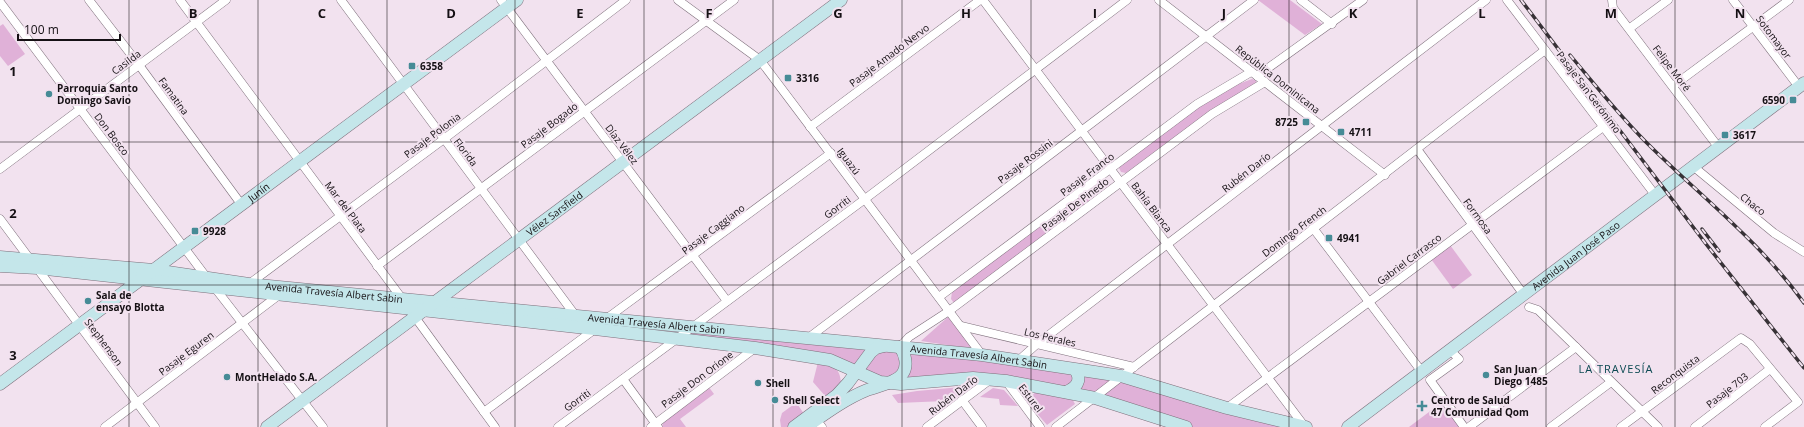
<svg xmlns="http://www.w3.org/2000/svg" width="1804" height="427" viewBox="0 0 1804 427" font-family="'Open Sans',sans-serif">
  <rect width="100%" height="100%" fill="#f2e2ef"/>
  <g fill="#e0b1d8">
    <path d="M1258 0H1290L1322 24 1305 35Z"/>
    <path d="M3 24 25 54 8 66 0 56V26Z"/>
    <path d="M1252 79 1255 80 1257 83 1208 112 1126 173 1121 172 1119 168 1121 165 1197 107 1236 85Z"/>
    <path d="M1105 178 1108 180 1111 186 954 303 951 299 952 292Z"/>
    <path d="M1450 245 1472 275 1453 289 1431 259Z"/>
    <path d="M948 317 973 349 921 341Z"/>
    <path d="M691 328 1076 371 1306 427H1186L1006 381 901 384 847 367 677 339Z"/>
    <path d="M818 362C832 367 840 366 841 383L826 397 813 382Z"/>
    <path d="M708 386 714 394 680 419 686 427H662L664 420Z"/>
    <path d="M972 386 949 403 945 401 898 403 892 395 917 391Z"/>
    <path d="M993 388 1004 390 1018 406 1000 405 999 399 980 397Z"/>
    <path d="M1037 390 1071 397 1075 404 1047 425 1027 402Z"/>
    <path d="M1441 403 1459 427H1409Z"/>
    <path d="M793 405H798L804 414 787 427H781L780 420 782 413Z"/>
  </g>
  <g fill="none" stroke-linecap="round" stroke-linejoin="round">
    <g stroke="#7e6f7b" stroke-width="9">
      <g id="street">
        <path d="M89 0 139 65 241 204"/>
        <path d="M180 0 403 300"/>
        <path d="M341 0 575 315"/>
        <path d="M501 0 727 301"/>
        <path d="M678 0 760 60 982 355"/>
        <path d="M983 0 1305 427"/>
        <path d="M1159 0 1385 175"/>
        <path d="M1301 0 1332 24"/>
        <path d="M1507 0 1656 196"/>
        <path d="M1612 0 1613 8 1719 148"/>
        <path d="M1733 0 1799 87"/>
        <path d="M0 2 207 278"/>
        <path d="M1630 28 1668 0"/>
        <path d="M1257 76 1363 0"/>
        <path d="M1673 86 1789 0"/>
        <path d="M810 127 980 0"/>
        <path d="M1417 149 1524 295"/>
        <path d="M1694 167 1774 233 1804 252"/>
        <path d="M0 169 226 0"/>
        <path d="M0 219 29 258"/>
        <path d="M1313 228 1422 372"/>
        <path d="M377 266 734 0"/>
        <path d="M37 268 155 427"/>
        <path d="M249 284 444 139 626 0"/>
        <path d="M215 288 323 427"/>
        <path d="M939 297 1197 104 1251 72"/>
        <path d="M1529 307 1538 310 1658 427"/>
        <path d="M412 313 495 427"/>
        <path d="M606 319 831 153"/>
        <path d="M961 326 1134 367"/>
        <path d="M807 339 1254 0"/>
        <path d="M900 347 909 337 949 311 1212 114 1265 82"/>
        <path d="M1450 350 1459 359 1430 380 1464 427"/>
        <path d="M1019 360 1037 344 1486 0"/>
        <path d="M623 379 658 427"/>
        <path d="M1006 381 1040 427"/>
        <path d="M962 400 982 427"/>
        <path d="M1227 408 1603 127"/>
        <path d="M484 412 595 329"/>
        <path d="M813 416 822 427"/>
        <path d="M105 427 279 295"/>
        <path d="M558 427 865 199 1127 0"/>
        <path d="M651 427 755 348"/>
        <path d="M927 427 991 379"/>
        <path d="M1056 427 1545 50"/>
        <path d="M1469 427 1576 347"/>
        <path d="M1551 427 1611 382"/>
        <path d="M1621 427 1741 338 1750 344 1798 402 1765 427"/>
        <path d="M1695 427 1770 369"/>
      </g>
    </g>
    <g stroke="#7e6f7b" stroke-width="13">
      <g id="secondary">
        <path id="s1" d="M0 257 154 270 249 284 402 299 982 355 1121 376 1227 408 1306 427"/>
        <path d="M0 266 37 268 595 329 755 348 830 360 880 382 901 384 973 378 1006 381 1095 398 1186 427"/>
        <path id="s2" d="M0 384 517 0"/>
        <path d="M1066 392C1076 388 1082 381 1076 371"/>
        <path id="s3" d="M267 427 841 0"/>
        <path d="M794 427 837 395 848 383 871 352 876 348 884 346"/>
        <path d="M806 427C826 413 845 399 867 390 877 386 897 383 903 373 908 365 905 354 900 347"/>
        <path id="s4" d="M1348 427 1804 83"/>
      </g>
    </g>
    <use href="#street" stroke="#fff" stroke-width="8"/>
    <use href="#secondary" stroke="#c4e6ea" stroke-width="12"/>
    <g stroke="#383237" stroke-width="3.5">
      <g id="rail">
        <path d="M1521 0 1706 244 1804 368"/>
        <path d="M1570 55C1596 86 1622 119 1652 148 1703 198 1762 244 1804 303"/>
        <path d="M1702 229 1719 251"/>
      </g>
    </g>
    <use href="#rail" stroke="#f2e2ef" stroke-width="2" stroke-dasharray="6" stroke-linecap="butt"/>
  </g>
  <path fill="none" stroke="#151014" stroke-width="1" stroke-opacity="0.55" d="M129 0V427M258 0V427M387 0V427M515 0V427M644 0V427M773 0V427M902 0V427M1031 0V427M1160 0V427M1289 0V427M1417 0V427M1546 0V427M1675 0V427M0 142H1804M0 285H1804"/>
  <g fill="#468b96" stroke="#f2e2ef" stroke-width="1.5">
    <rect x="408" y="62" width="8" height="8" rx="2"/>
    <rect x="784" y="74" width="8" height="8" rx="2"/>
    <circle cx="49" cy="94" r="4"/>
    <rect x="1789" y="96" width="8" height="8" rx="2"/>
    <rect x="1302" y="118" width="8" height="8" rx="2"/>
    <rect x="1337" y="128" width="8" height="8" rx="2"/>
    <rect x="1721" y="131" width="8" height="8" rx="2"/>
    <rect x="191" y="227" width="8" height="8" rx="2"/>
    <rect x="1325" y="234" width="8" height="8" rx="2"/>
    <circle cx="88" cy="301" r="4"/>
    <circle cx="1486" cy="375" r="4"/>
    <circle cx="227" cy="377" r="4"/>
    <circle cx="758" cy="383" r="4"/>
    <circle cx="775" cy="400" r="4"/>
    <path d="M1420 400h4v4h4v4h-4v4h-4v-4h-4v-4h4z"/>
  </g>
  <g text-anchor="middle" stroke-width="4" stroke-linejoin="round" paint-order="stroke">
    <g font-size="10" fill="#151014" stroke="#f2e2ef">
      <text transform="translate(1774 37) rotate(53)" y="4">Sotomayor</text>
      <text transform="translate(889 55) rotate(-37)" y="4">Pasaje Amado Nervo</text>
      <text transform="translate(126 62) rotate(-37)" y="4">Casilda</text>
      <text transform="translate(1672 68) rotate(53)" y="4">Felipe Moré</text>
      <text transform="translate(1278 79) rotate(38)" y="4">República Dominicana</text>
      <text transform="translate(1589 92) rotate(53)" y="4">Pasaje San Gerónimo</text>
      <text transform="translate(174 96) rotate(54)" y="4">Famatina</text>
      <text transform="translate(549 125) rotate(-37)" y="4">Pasaje Bogado</text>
      <text transform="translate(112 134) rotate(53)" y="4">Don Bosco</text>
      <text transform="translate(432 135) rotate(-37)" y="4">Pasaje Polonia</text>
      <text transform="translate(622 144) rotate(53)" y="4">Díaz Vélez</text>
      <text transform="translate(466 152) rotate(53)" y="4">Florida</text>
      <text transform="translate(849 161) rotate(53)" y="4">Iguazú</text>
      <text transform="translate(1025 161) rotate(-37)" y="4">Pasaje Rossini</text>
      <text transform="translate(1246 172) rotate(-38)" y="4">Rubén Darío</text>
      <text transform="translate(1087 174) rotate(-37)" y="4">Pasaje Franco</text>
      <text dy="4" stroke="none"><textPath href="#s2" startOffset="322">Junín</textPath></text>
      <text transform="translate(1075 204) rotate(-37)" y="4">Pasaje De Pinedo</text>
      <text transform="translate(1753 204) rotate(38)" y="4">Chaco</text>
      <text transform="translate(346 207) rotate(53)" y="4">Mar del Plata</text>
      <text transform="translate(837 207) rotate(-37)" y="4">Gorriti</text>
      <text transform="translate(1152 207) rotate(53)" y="4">Bahía Blanca</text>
      <text dy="4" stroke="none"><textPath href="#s3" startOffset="358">Vélez Sarsfield</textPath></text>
      <text transform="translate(1478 216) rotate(54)" y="4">Formosa</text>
      <text transform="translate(713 229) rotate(-37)" y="4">Pasaje Caggiano</text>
      <text transform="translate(1294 231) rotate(-37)" y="4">Domingo French</text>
      <text dy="4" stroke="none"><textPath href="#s4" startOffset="285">Avenida Juan José Paso</textPath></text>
      <text transform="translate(1409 259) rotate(-37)" y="4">Gabriel Carrasco</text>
      <text dy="4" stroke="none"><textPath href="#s1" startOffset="336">Avenida Travesía Albert Sabin</textPath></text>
      <text dy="4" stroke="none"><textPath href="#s1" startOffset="660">Avenida Travesía Albert Sabin</textPath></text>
      <text transform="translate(1050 337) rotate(13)" y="4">Los Perales</text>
      <text transform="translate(104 342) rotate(53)" y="4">Stephenson</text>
      <text transform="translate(186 353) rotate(-37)" y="4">Pasaje Eguren</text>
      <text dy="4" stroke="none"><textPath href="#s1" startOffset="984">Avenida Travesía Albert Sabin</textPath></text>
      <text transform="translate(1675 374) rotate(-37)" y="4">Reconquista</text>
      <text transform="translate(697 379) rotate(-37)" y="4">Pasaje Don Orione</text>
      <text transform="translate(1727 390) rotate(-38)" y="4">Pasaje 703</text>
      <text transform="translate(953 395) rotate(-37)" y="4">Rubén Darío</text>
      <text transform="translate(1031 398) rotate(53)" y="4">Esturel</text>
      <text transform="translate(577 400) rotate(-36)" y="4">Gorriti</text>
    </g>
    <g font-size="10" font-weight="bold" fill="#151014" stroke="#f2e2ef" text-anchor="start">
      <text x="420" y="70">6358</text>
      <text x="796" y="82">3316</text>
      <text x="57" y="92">Parroquia Santo<tspan x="57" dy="12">Domingo Savio</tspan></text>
      <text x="1785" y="104" text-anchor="end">6590</text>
      <text x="1298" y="126" text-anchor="end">8725</text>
      <text x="1349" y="136">4711</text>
      <text x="1733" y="139">3617</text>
      <text x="203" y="235">9928</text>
      <text x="1337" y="242">4941</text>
      <text x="96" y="299">Sala de<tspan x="96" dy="12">ensayo Blotta</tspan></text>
      <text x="1494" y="373">San Juan<tspan x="1494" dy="12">Diego 1485</tspan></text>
      <text x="235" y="381">MontHelado S.A.</text>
      <text x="766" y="387">Shell</text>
      <text x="783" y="404">Shell Select</text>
      <text x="1431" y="404">Centro de Salud<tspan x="1431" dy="12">47 Comunidad Qom</tspan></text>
    </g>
    <g font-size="11" letter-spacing="1" fill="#0b4952" stroke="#f2e2ef">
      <text x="1616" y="373">LA TRAVESÍA</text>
    </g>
  </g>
  <g font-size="13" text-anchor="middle" font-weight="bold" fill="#151014" stroke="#f2e2ef" stroke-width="4" stroke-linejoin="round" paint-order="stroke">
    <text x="193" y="18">B</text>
    <text x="322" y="18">C</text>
    <text x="451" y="18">D</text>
    <text x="580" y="18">E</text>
    <text x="709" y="18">F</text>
    <text x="838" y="18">G</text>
    <text x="966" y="18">H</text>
    <text x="1095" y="18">I</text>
    <text x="1224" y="18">J</text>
    <text x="1353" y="18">K</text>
    <text x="1482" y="18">L</text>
    <text x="1611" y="18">M</text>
    <text x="1740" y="18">N</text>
    <text x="13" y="76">1</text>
    <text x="13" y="218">2</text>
    <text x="13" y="360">3</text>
  </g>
  <path d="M18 34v6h102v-6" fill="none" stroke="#151014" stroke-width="2"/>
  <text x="24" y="34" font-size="12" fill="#151014" stroke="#f2e2ef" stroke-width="3" paint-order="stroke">100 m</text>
</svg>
